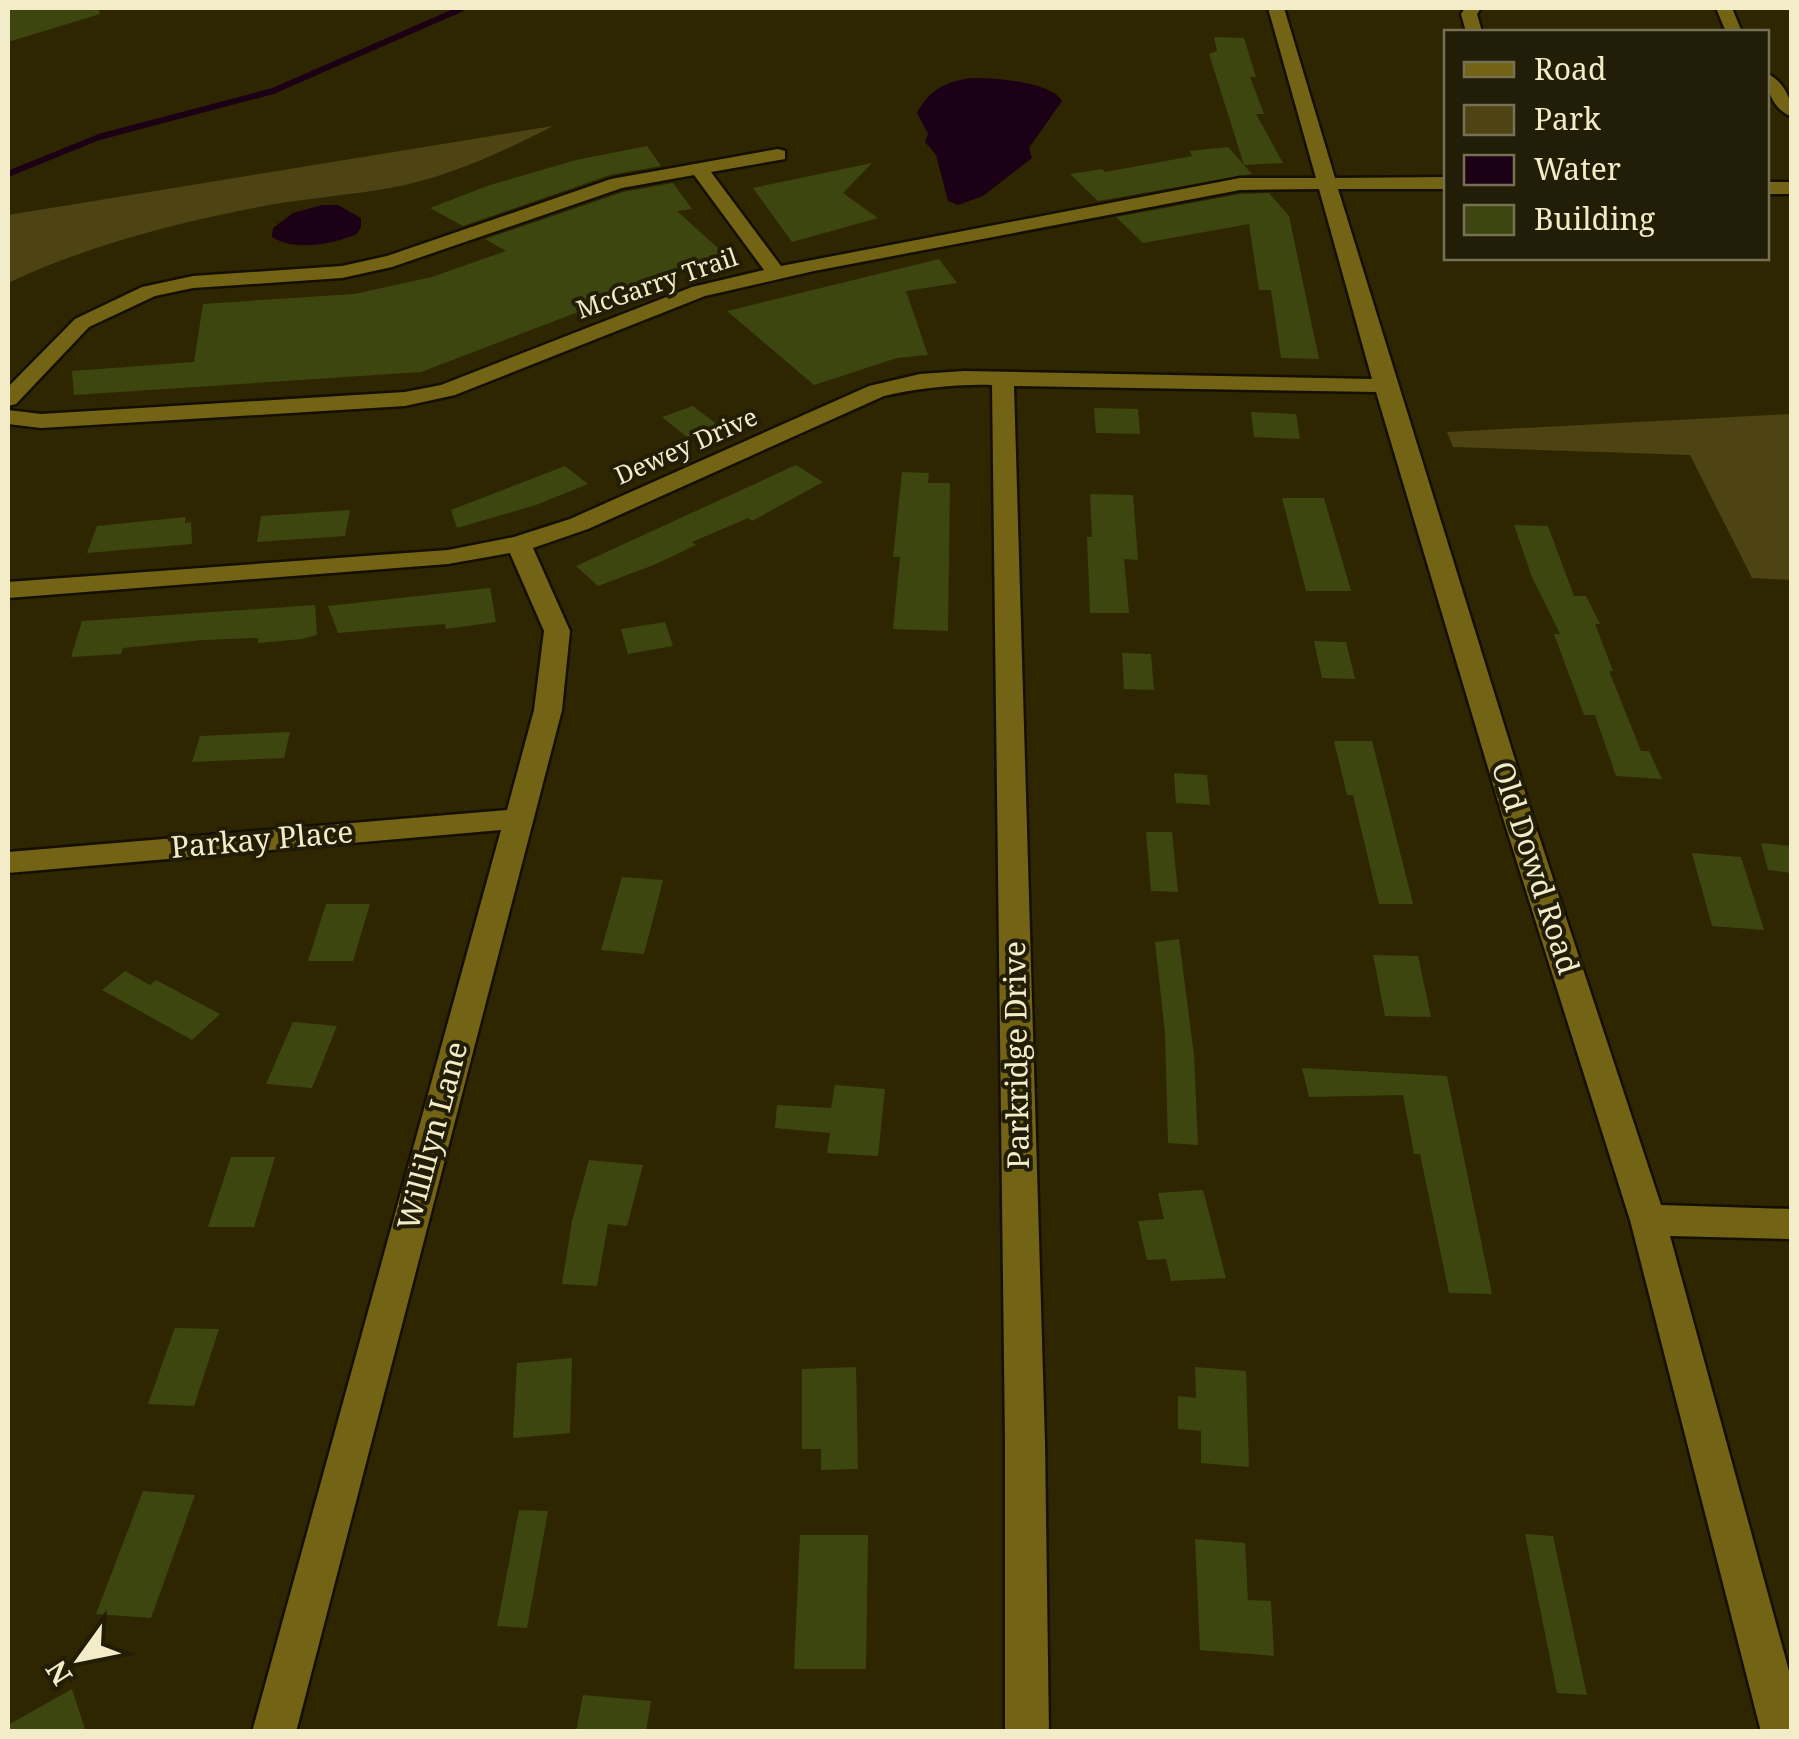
<svg xmlns="http://www.w3.org/2000/svg" width="1799" height="1739" viewBox="0 0 1799 1739" font-family="'Noto Serif',serif">
  <rect width="100%" height="100%" fill="#2e2600"/>
  <g fill="#4d4313">
    <path d="M553 126C503 152 446 178 390 188 350 195 309 198 269 205 179 222 91 244 8 283V215Z"/>
    <path d="M1791 414V580L1752 578 1690 455 1453 447 1447 432Z"/>
  </g>
  <g fill="#1c0016">
    <path d="M971 78C991 77 1053 82 1062 101L1029 148 1032 158 983 196 958 205 948 201 936 155 925 142 928 134 917 113C930 89 945 82 971 78Z"/>
    <path d="M322 205H338L361 218V227L357 234C333 244 295 252 272 237L273 228 293 213Z"/>
  </g>
  <g fill="none" stroke-linecap="round" stroke-linejoin="round">
    <path stroke="#1c0016" stroke-width="6" d="M8 174 99 137 273 91 463 8"/>
  </g>
  <g fill="#3e460f">
    <path d="M8 8H98L100 14 8 42Z"/>
    <path d="M1214 37 1244 38 1256 77H1250L1264 114H1256L1283 163 1244 165 1209 54 1217 51Z"/>
    <path d="M647 146 661 166 610 175 463 226 430 208 490 185 576 160Z"/>
    <path d="M1228 147 1252 174 1098 201 1070 174 1102 169 1105 172 1193 156 1189 151Z"/>
    <path d="M872 163 843 193 878 218 792 242 753 188Z"/>
    <path d="M673 183 692 209 677 211 730 259 683 272 421 372 74 395 72 371 194 362 203 304 354 294 432 277 506 251 485 239 623 192Z"/>
    <path d="M1269 193 1289 216 1319 359 1281 358 1271 290H1259L1249 224 1143 243 1116 217 1240 194Z"/>
    <path d="M939 259 957 283 906 291 928 355 897 358 814 385 727 311Z"/>
    <path d="M693 406 702 413 719 426 688 438 662 417Z"/>
    <path d="M1094 408 1138 409 1140 434 1096 433Z"/>
    <path d="M1251 412 1296 414 1300 439 1254 437Z"/>
    <path d="M796 465 823 482 752 521 748 518 692 542 696 545 656 564 598 586 576 566Z"/>
    <path d="M565 466 588 484 536 505 457 528 451 510Z"/>
    <path d="M902 472 929 473 928 483H950L948 631 893 629 900 557H893Z"/>
    <path d="M1090 494 1133 495 1138 560 1124 559 1129 613H1090L1087 537H1092Z"/>
    <path d="M1282 498H1324L1351 591H1306Z"/>
    <path d="M350 510 345 536 257 542 261 516Z"/>
    <path d="M186 517 185 523 191 522 192 544 87 553 97 526Z"/>
    <path d="M1514 525 1548 526 1574 596H1586L1600 624H1595L1613 671H1609L1641 751H1649L1662 779 1616 776 1595 715H1584L1554 634H1560L1532 577Z"/>
    <path d="M490 588 496 622 446 629 445 624 338 633 328 606Z"/>
    <path d="M315 605 317 635 302 639 258 643V638L202 640 123 648 121 654 71 657 82 621Z"/>
    <path d="M665 622 673 646 628 654 621 629Z"/>
    <path d="M1314 641 1346 642 1355 679 1322 678Z"/>
    <path d="M1122 653 1151 654 1154 690 1124 689Z"/>
    <path d="M290 732 284 758 192 762 200 736Z"/>
    <path d="M1334 741H1372L1413 904H1379L1353 795H1347Z"/>
    <path d="M1174 773 1207 775 1210 805 1176 803Z"/>
    <path d="M1146 832H1172L1178 892 1151 891Z"/>
    <path d="M1761 843 1792 846V873L1768 870Z"/>
    <path d="M1692 853 1741 857 1764 930 1712 926Z"/>
    <path d="M622 877 663 880 644 954 601 950Z"/>
    <path d="M326 904H370L353 961H308Z"/>
    <path d="M1179 939 1194 1055 1198 1145 1168 1143 1165 1033 1155 942Z"/>
    <path d="M1373 955 1418 956 1431 1017 1385 1016Z"/>
    <path d="M125 971 150 985 156 980 220 1014 192 1040 102 990Z"/>
    <path d="M293 1022 337 1026 312 1088 266 1084Z"/>
    <path d="M1302 1068 1447 1076 1492 1294 1449 1293 1420 1154H1414L1403 1095 1309 1097Z"/>
    <path d="M835 1085 885 1089 878 1156 827 1153 830 1133 775 1128 777 1105 831 1108Z"/>
    <path d="M231 1157H275L254 1227H208Z"/>
    <path d="M589 1160 643 1165 627 1226 608 1224 597 1286 562 1284 572 1221Z"/>
    <path d="M1203 1190 1226 1278 1171 1281 1166 1259 1147 1260 1138 1221 1164 1219 1158 1193Z"/>
    <path d="M175 1328 219 1329 194 1406 148 1404Z"/>
    <path d="M572 1358 570 1433 513 1438 517 1363Z"/>
    <path d="M856 1367 858 1469 821 1470V1449H802V1369Z"/>
    <path d="M1195 1367 1246 1371 1249 1467 1201 1463V1431L1178 1429V1396L1196 1398Z"/>
    <path d="M143 1491 195 1495 151 1618 96 1614Z"/>
    <path d="M519 1510 548 1511 527 1628 497 1626Z"/>
    <path d="M1525 1534 1553 1536 1587 1695 1557 1693Z"/>
    <path d="M800 1535H868L866 1669H794Z"/>
    <path d="M1195 1539 1245 1543 1248 1600 1271 1601 1274 1656 1200 1650Z"/>
    <path d="M72 1689 86 1732H8V1725Z"/>
    <path d="M583 1695 651 1701 646 1732H576Z"/>
  </g>
  <g fill="none" stroke-linecap="round" stroke-linejoin="round">
    <g stroke="#140f00" stroke-width="5">
      <g id="minor">
        <path d="M1268 8H1284L1335 178 1446 177V189H1338L1533 818 1661 1205 1792 1209V1239L1670 1236 1792 1682V1732H1761L1630 1220 1503 818 1376 392 1014 386 1045 1442 1049 1732H1005V1442L992 385C955 384 920 388 884 396L588 529 533 548 570 631 562 710 296 1732H252L501 830 8 873V852L507 810 534 710 544 631 510 553 448 564 8 598V582L448 550 514 537 570 519 869 386 920 374 964 371 1372 379 1319 189 1240 190 814 271 705 296 455 395 405 406 41 428 8 424V410L41 414 405 392 441 385 692 287 764 270 694 175 622 188 392 267 342 278 193 288 155 296 89 327 16 404 8 406V387L75 319 142 287 193 276 342 266 387 256 611 179 778 149 785 151V159L711 172 781 266 1240 178H1316Z"/>
        <path d="M1465 8H1481L1477 14 1482 32H1466L1461 14Z"/>
        <path d="M1716 8H1732L1742 32H1726Z"/>
        <path d="M1766 73C1784 81 1792 99 1792 117 1774 110 1766 91 1766 73Z"/>
        <rect x="1766" y="182" width="26" height="12"/>
      </g>
    </g>
    <use href="#minor" fill="#736315" fill-rule="evenodd"/>
  </g>
  <g text-anchor="middle" stroke-width="8" stroke-linejoin="round" paint-order="stroke">
    <g font-size="25" fill="#f3ecc8" stroke="#221d06">
      <text transform="translate(657 283) rotate(-19)" y="9">McGarry Trail</text>
      <text transform="translate(686 446) rotate(-24)" y="9">Dewey Drive</text>
    </g>
    <g font-size="30" fill="#f3ecc8" stroke="#221d06">
      <text transform="translate(262 840) rotate(-5)" y="10">Parkay Place</text>
      <text transform="translate(1535 868) rotate(72)" y="10">Old Dowd Road</text>
      <text transform="translate(1017 1055) rotate(-91)" y="10">Parkridge Drive</text>
      <text transform="translate(433 1136) rotate(-75)" y="10">Willilyn Lane</text>
    </g>
  </g>
  <rect width="1799" height="1739" fill="none" stroke="#f3ecc8" stroke-width="20"/>
  <rect x="1444" y="30" width="325" height="230" fill="#221d06" stroke="#767054" stroke-width="2.5"/>
  <rect x="1464" y="62" width="50" height="15" fill="#736315" stroke="#767054" stroke-width="2.5"/>
  <text x="1534" y="80" font-size="30" fill="#f3ecc8">Road</text>
  <rect x="1464" y="105" width="50" height="30" fill="#4d4313" stroke="#767054" stroke-width="2.5"/>
  <text x="1534" y="130" font-size="30" fill="#f3ecc8">Park</text>
  <rect x="1464" y="155" width="50" height="30" fill="#1c0016" stroke="#767054" stroke-width="2.5"/>
  <text x="1534" y="180" font-size="30" fill="#f3ecc8">Water</text>
  <rect x="1464" y="205" width="50" height="30" fill="#3e460f" stroke="#767054" stroke-width="2.5"/>
  <text x="1534" y="230" font-size="30" fill="#f3ecc8">Building</text>
  <g transform="translate(80 1659) rotate(237)" stroke="#221d06" stroke-width="8" paint-order="stroke">
  <path d="M0-8L18 38L0 25L-18 38Z" fill="#f3ecc8"/>
  <text y="-15" font-size="28" font-weight="bold" text-anchor="middle" fill="#f3ecc8">N</text>
  </g>
</svg>
